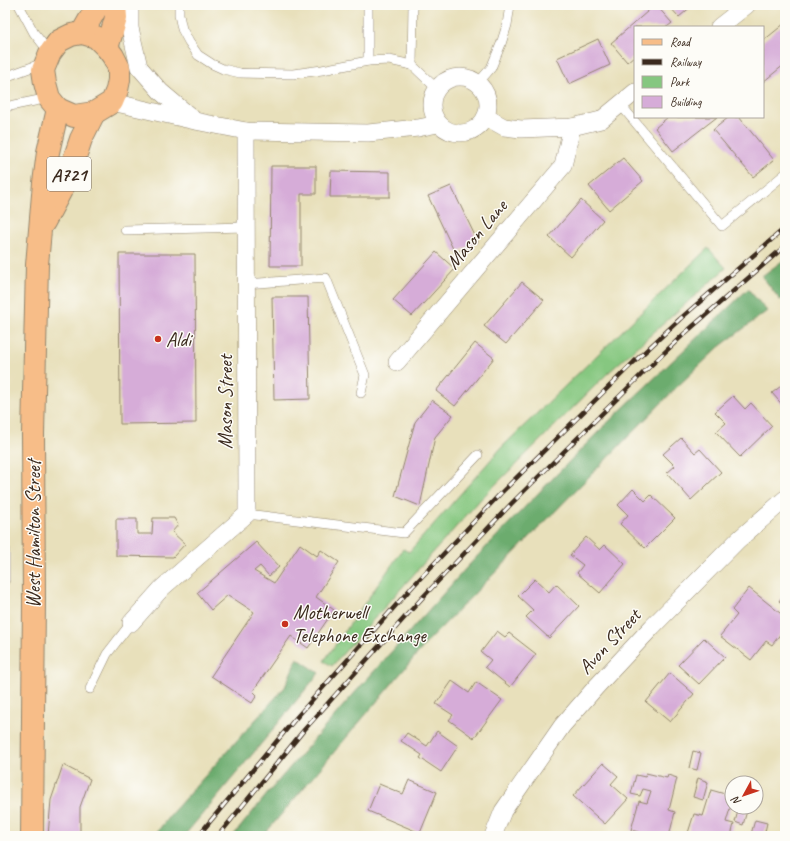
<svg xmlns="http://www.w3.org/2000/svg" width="790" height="841" viewBox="0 0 790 841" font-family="Caveat,sans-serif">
  <rect width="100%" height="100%" fill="#fdfcf7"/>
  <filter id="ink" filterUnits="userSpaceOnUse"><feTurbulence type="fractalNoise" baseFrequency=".025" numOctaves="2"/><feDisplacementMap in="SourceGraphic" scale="8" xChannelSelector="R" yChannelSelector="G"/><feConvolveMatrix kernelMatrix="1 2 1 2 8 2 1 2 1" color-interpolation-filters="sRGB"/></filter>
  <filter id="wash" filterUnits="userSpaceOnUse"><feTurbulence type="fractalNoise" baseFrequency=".012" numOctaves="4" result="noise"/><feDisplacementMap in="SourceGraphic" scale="16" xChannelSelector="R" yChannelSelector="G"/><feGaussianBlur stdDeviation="0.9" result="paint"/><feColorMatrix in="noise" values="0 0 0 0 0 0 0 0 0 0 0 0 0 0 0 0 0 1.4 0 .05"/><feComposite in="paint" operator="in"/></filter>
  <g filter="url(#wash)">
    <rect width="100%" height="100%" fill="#e8e0bb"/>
    <path fill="#86c780" stroke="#60784f" d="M708 248 726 268 609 372 480 500 332 666 324 661 403 549 409 552 502 447Z"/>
    <g fill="#6cac6e" stroke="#546b46">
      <path d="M785 259V297L780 300 762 276Z"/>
      <path d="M748 289 767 311 719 347 678 386 429 640 263 836H233L273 787 343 706 467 567 518 514 602 428Z"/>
      <path d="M297 658 319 673 266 738 184 836H154L170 815 285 687Z"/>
    </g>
    <g id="blocks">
      <g fill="#d6acd8">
        <path d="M655 5H656L672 23 667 27H635V55L627 62 611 43Z"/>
        <path d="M668 5H693L679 17Z"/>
        <path d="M785 23V64L763 82V41Z"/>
        <path d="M598 39 610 65 569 84 557 58Z"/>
        <path d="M668 117H717L673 151 655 128Z"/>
        <path d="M729 117H739L774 160 753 177 713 130Z"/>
        <path d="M623 158 643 181 609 210 589 186Z"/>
        <path d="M271 166H316V194H301V266H270Z"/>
        <path d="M331 171 390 172V197H330Z"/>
        <path d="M451 186 478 242 455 253 428 196Z"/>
        <path d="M581 200 603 220 571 257 549 237Z"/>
        <path d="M436 252 455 269 412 316 393 300Z"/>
        <path d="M119 254H195L196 423 120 424Z"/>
        <path d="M522 282 544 300 506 344 484 326Z"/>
        <path d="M272 297H308L310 399 274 400Z"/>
        <path d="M475 343 494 358 455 406 436 391Z"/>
        <path d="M785 383V408L772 393Z"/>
        <path d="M733 396 745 409 751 403 772 426 740 457 716 432 726 423 715 412Z"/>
        <path d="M432 400 453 415 435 437 420 506 395 496 415 422Z"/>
        <path d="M681 438 695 453 700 449 721 472 691 500 667 473 675 466 663 454Z"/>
        <path d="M633 489 645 501 651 495 675 518 645 548 620 524 628 515 618 505Z"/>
        <path d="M153 518H174L178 525 172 532 185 544 173 557 116 556V519H137V534H152Z"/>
        <path d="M586 537 600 550 605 545 625 564 600 593 577 573 583 565 570 555Z"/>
        <path d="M256 542 279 567 269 576 260 566 254 571 274 583 300 544 317 556 321 550 339 562 316 597 334 610 308 648 291 636 253 691 257 695 252 703 211 676 254 612 228 595 211 610 197 593Z"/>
        <path d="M535 579 549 592 556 584 579 606 549 638 526 617 533 610 518 596Z"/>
        <path d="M749 588 785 617V628L772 645 766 641 751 660 720 636 737 615 732 610Z"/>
        <path d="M785 593V606L779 601Z"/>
        <path d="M497 631 505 637 509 633 536 654 510 687 485 667 491 660 481 652Z"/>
        <path d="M704 638 725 657 699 684 678 665Z"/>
        <path d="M670 673 694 694 670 722 646 702Z"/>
        <path d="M452 681 469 693 476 682 502 700 474 738 449 720 453 715 436 704Z"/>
        <path d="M437 731 458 746 441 772 420 758 422 755 401 741 407 733 427 746Z"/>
        <path d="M693 751 701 753 697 770 689 768Z"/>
        <path d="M603 763 618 776 611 784 628 799 605 824 573 796Z"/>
        <path d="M63 765 90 779 80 807V836H48L51 800Z"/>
        <path d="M646 773 667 778 668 775 677 778 669 810 675 812 669 836H653L631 830 639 801 647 803 651 791 643 789 640 796 631 794 636 775 645 777Z"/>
        <path d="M698 778 708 782 703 800 693 797Z"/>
        <path d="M409 780 437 792 420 833 368 811 379 784 403 794Z"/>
        <path d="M711 790 732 796V802L726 822 734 824 731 836H687L694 814 703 816Z"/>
        <path d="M739 807H748L743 825 735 822Z"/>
        <path d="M755 820 767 823 764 836H746L747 833 751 834Z"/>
      </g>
    </g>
  </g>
  <g filter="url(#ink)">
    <use href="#blocks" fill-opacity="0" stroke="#92856c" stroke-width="1"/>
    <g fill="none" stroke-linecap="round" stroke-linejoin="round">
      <g stroke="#92856c" stroke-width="10">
        <g id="lane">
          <path d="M19 5 34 33 50 53"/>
          <path d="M179 5V15L182 29 189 42 198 55 212 64 223 69 240 73 293 74 322 70 368 61 389 60 412 65 436 88"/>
          <path d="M368 61V5"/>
          <path d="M412 65 413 5"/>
          <path d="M5 77 43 63"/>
          <path d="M478 83 491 68 501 44 507 25 510 5"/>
          <path d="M620 104 722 226 785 174"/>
          <path d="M5 107 49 98"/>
          <path d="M125 230 246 227"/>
          <path d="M247 284 326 278 365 375 361 393"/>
          <path d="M247 514 404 533 478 455"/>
          <path d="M5 530V580"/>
          <path d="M90 689 107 654 131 623"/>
        </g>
      </g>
      <g stroke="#92856c" stroke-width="18">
        <g id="street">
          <path d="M130 5V28L139 67 161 92 192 118"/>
          <path d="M719 27 747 5"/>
          <circle cx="460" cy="105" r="28"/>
          <path d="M112 102 195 121 246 131 368 133 418 128 438 124"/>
          <path d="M486 117 504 127 521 129 572 127 601 120 635 92"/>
          <path d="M397 362 563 166 572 127"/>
          <path d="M131 623 162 588 247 514 246 131"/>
          <path d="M493 836 503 811 562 726 596 687 652 627 738 540 785 499"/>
        </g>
      </g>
      <g stroke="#92856c" stroke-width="24">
        <g id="primary">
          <path d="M82 33 96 37 107 48 113 56 119 68V80L117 90 112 102 94 113 74 116 58 109 49 98 45 83 43 70 50 53 59 41 71 35Z"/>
          <path d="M82 33 98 5"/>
          <path d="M107 48 116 18 115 5"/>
          <path d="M44 222 69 175 81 139 94 113"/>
          <path d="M32 836 34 600 33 434 37 265 44 183 48 152 58 109"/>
        </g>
      </g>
      <use href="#lane" stroke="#fff" stroke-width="9"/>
      <use href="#street" stroke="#fff" stroke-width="17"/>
      <use href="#primary" stroke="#f7bd88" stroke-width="22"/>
      <g stroke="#3b2a1e" stroke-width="4.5">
        <g id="rail">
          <path d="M198 836 296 718 413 586 501 493 634 362 680 319 785 228"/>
          <path d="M218 836 304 730 423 597 511 504 644 372 684 334 785 246"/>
        </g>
      </g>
      <use href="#rail" stroke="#fdfcf7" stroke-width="3" stroke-dasharray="9" stroke-linecap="butt"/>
    </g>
  </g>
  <g fill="#c8321e" stroke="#fdfcf7" stroke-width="1.5">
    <circle cx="158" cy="339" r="4"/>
    <circle cx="285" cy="624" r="4"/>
  </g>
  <g text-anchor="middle" stroke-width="3" stroke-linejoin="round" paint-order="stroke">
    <rect fill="#fdfcf7" stroke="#75695f" stroke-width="1" x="47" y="157" width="44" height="34" rx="3"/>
    <g font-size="19" font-weight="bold" fill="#3b2a1e">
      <text x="69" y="181">A721</text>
    </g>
    <g font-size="20" fill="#3b2a1e" stroke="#fdfcf7">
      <text transform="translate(476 234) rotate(-50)" y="7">Mason Lane</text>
      <text transform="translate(225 402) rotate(-90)" y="7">Mason Street</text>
      <text transform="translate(33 534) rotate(-90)" y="7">West Hamilton Street</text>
      <text transform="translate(609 641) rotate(-47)" y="7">Avon Street</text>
    </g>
    <g font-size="20" fill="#3b2a1e" stroke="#fdfcf7" text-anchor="start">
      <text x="166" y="346">Aldi</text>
      <text x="293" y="619">Motherwell<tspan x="293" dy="23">Telephone Exchange</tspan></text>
    </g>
  </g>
  <rect width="790" height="841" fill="none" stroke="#fdfcf7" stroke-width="20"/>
  <rect x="634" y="26" width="130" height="92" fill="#fdfcf7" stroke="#afa8a0"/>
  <rect x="642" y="39" width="20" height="6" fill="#f7bd88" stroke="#afa8a0"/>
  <text x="670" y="46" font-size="12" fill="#3b2a1e">Road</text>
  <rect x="642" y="59" width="20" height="6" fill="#3b2a1e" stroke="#afa8a0"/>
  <text x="670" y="66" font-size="12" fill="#3b2a1e">Railway</text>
  <rect x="642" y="76" width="20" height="12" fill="#86c780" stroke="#afa8a0"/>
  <text x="670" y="86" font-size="12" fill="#3b2a1e">Park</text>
  <rect x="642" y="96" width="20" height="12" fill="#d6acd8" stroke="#afa8a0"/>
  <text x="670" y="106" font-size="12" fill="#3b2a1e">Building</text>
  <g transform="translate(744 795) rotate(230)"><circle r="19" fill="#fdfcf7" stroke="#afa8a0"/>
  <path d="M0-3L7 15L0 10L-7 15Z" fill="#c8321e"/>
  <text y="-6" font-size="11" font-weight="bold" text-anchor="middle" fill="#3b2a1e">N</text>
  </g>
</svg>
